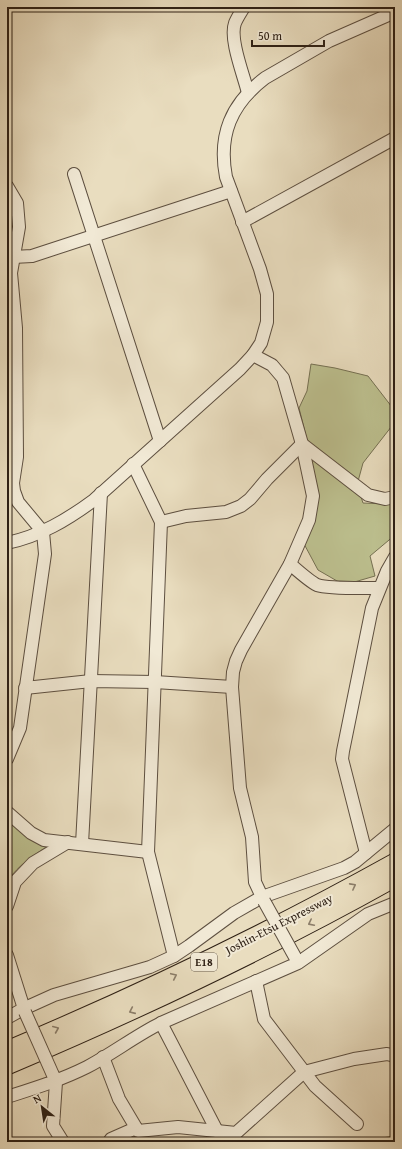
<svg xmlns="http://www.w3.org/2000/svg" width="402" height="1149" viewBox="0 0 402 1149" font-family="'Gentium Book Plus',serif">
  <rect width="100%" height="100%" fill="#e9ddbf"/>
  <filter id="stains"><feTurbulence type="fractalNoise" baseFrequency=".005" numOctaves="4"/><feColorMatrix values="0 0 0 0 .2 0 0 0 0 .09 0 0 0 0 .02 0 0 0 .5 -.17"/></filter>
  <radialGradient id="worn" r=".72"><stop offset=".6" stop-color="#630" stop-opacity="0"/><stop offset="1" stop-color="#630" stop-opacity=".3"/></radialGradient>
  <g fill="#bcbf8e" stroke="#757052">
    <path d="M311 364 335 368 368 376 395 411V422L363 463 357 485 363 503 386 504 395 499V535L370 556 375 576 344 585 318 570 303 542 313 525 309 448 299 408 307 391Z"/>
    <path d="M12 822 49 845C36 854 12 869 7 884V825Z"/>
    <path d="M395 1136V1142H366L375 1139Z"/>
    <path d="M136 1138 168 1142H131Z"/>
  </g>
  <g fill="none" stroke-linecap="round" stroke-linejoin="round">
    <g stroke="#5d4f40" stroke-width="14">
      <g id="minor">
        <path d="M244 7C241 12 237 18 235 23 229 39 244 76 248 93"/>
        <path d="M74 174 160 441"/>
        <path d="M7 186 17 203 19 227 11 273 16 328 17 457 13 483 14 491 18 502 43 532 45 554 20 728 7 759"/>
        <path d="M242 222 395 138"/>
        <path d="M13 257 32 256 231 191"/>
        <path d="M253 355 272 365 283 378 302 444 313 496 309 520 290 564 241 650 236 661 233 672 232 687 240 788 252 837 255 882 264 901"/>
        <path d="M133 464 161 522 148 852 174 956"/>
        <path d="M161 522 186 516 226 512 241 506 250 499 267 479 302 444 368 495 385 499 395 497"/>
        <path d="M7 543C40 536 67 520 94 500L240 369 253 355 261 343 267 322V294L260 269 226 177C218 135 231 104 265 78L329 41 395 12"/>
        <path d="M290 564C297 570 309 581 317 585 329 589 365 588 379 588"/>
        <path d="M25 688 91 681 155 682 232 687"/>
        <path d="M7 812 31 833 44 840 148 852"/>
        <path d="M82 844 101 493"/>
        <path d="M366 853 342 759 343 751 372 608 387 571 395 557"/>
        <path d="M7 906 15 882 33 863 68 842"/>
        <path d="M7 955 25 1012"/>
        <path d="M256 981 264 1019 315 1086 357 1124"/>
        <path d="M7 1018 23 1009 54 995 150 967 174 956 189 946 234 913 262 897 344 868 355 862 395 829"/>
        <path d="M161 1023 217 1131"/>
        <path d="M103 1057 119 1099 138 1131 178 1127 236 1133 304 1072 354 1059 387 1054 395 1056"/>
        <path d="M53 1075 56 1082 53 1126 63 1142"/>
        <path d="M7 1097C35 1088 61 1080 87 1067 112 1054 135 1036 161 1023L298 963 368 914 395 903"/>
        <path d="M109 1142 111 1139 136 1128"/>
      </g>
    </g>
    <g stroke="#2e2015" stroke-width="19">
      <g id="highway">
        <path d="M7 1050C140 994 269 932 395 862"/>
        <path d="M7 1066C139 1010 270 948 395 878"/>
      </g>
    </g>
    <use href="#minor" stroke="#f1e9d5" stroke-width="12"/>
    <use href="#highway" stroke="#e9ddbf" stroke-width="17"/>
    <g stroke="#5d4f40" stroke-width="14" stroke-linecap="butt">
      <g id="minor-bridge">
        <path d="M264 901 295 957"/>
        <path d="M25 1012 53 1075"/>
      </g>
    </g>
    <use href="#minor-bridge" stroke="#f1e9d5" stroke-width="12"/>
  </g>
  <defs><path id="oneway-chevron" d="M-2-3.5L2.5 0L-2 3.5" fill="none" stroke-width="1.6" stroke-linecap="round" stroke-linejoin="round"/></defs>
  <g stroke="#8c7e6a">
    <use href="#oneway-chevron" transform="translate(353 886) rotate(-28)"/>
    <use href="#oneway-chevron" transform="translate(311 923) rotate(153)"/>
    <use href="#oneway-chevron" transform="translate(174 976) rotate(-25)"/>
    <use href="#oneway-chevron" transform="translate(132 1011) rotate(156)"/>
    <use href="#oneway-chevron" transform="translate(56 1029) rotate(-23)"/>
  </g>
  <g text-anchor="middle" stroke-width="4" stroke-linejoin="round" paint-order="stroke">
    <rect fill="#f1e9d5" stroke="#685c4f" stroke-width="1" x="191" y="953" width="26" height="18" rx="3"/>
    <g font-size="11" font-weight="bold" fill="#2e2015">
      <text x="204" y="966">E18</text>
    </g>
    <g font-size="12" fill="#2e2015" stroke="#f1e9d5">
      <text transform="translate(279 924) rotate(-27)" y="4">Joshin-Etsu Expressway</text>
    </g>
  </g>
  <rect width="402" height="1149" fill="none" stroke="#e9ddbf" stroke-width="24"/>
  <rect x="8" y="8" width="386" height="1133" fill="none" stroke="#2e2015" stroke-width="2"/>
  <rect x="12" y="12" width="378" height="1125" fill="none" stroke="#2e2015"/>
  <g transform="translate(42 1107) rotate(330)" stroke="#f1e9d5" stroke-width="3" paint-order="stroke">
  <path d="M0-3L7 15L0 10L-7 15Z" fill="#2e2015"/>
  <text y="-6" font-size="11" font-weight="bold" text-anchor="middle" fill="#2e2015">N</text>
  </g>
  <path d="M252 40v6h72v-6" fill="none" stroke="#2e2015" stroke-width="2"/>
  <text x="258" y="40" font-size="12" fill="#2e2015" stroke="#f1e9d5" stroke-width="3" paint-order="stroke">50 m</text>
  <rect width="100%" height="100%" filter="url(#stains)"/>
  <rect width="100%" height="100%" fill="url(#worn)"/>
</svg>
